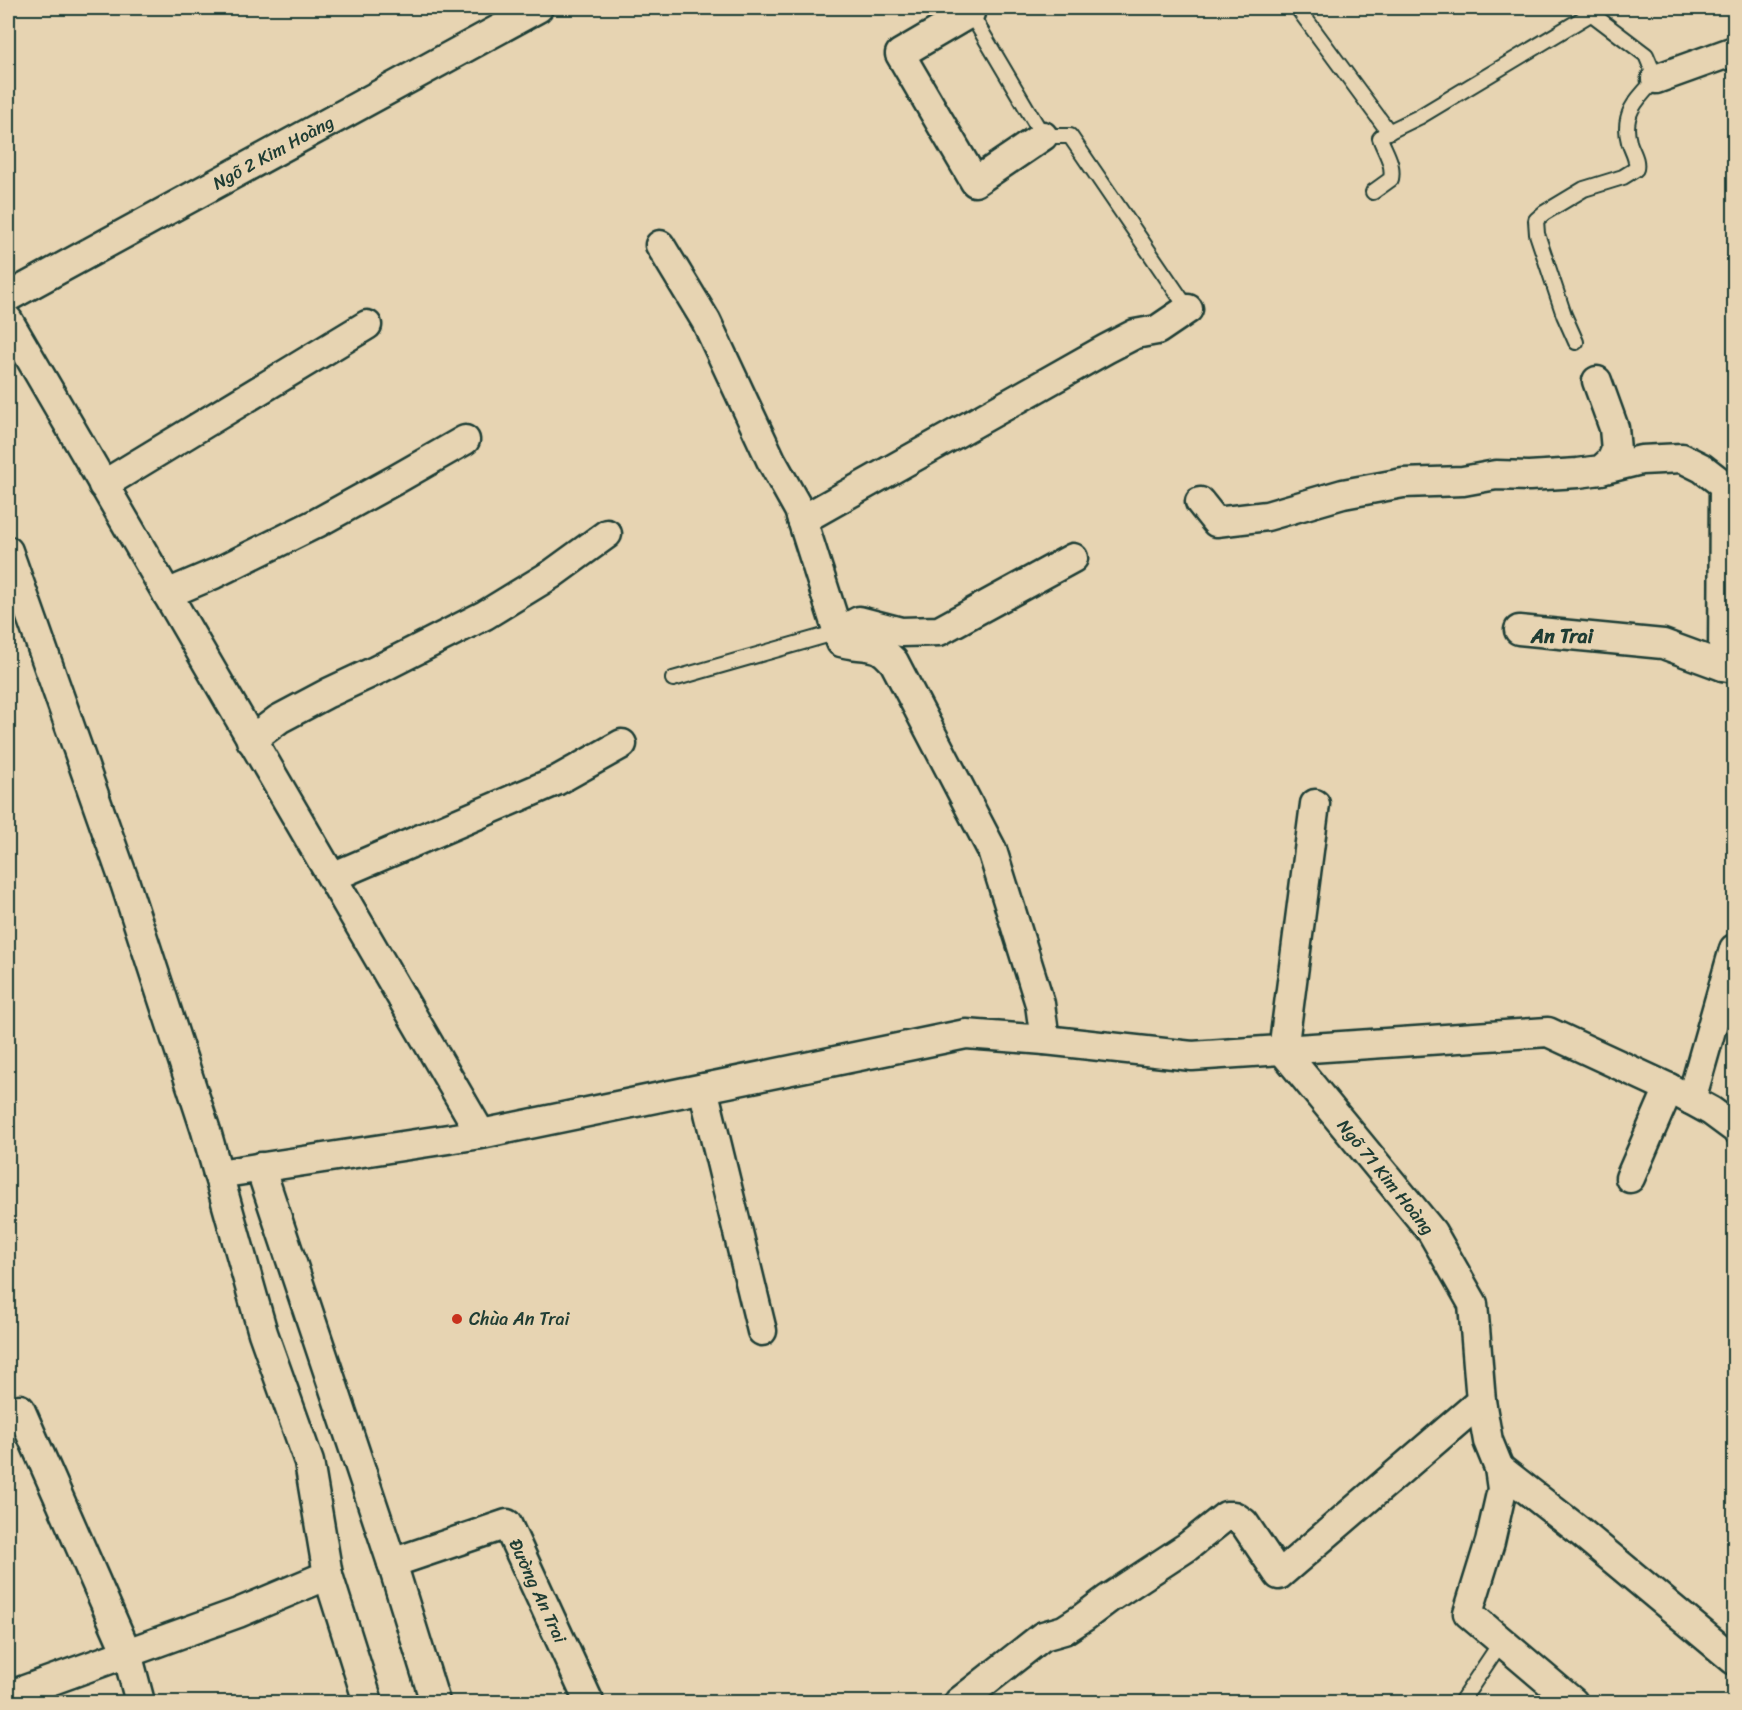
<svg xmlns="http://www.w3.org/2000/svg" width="1742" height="1710" viewBox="0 0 1742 1710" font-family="Sriracha,sans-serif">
  <rect width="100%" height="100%" fill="#e7d4b2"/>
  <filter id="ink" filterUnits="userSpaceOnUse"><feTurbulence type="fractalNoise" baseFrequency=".0167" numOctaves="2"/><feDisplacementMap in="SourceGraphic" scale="12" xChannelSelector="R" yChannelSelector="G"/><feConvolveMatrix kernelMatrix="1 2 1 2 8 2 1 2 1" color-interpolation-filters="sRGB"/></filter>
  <g filter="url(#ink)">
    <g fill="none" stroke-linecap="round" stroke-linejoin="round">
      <g stroke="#1f3d34" stroke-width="18">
        <g id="service">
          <path d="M968 9 1043 136H1070L1188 309"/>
          <path d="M1299 10 1389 132"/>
          <path d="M1373 192 1391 179C1394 163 1385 152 1380 138L1384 134 1419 117 1592 13"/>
          <path d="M1576 342 1564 315 1537 234 1536 220 1544 213 1584 189 1623 177 1636 169C1638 159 1632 152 1629 142 1621 113 1638 98 1656 79L1646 55 1584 8"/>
          <path d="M673 679 838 632"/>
          <path d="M1461 1702 1501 1642"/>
        </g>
      </g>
      <g stroke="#1f3d34" stroke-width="33">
        <g id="minor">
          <path d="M970 13 900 54 975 182 1043 136"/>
          <path d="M1656 79 1734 51"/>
          <path d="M660 245 706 321 771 460 799 510 841 642C854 646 867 644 879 649 885 652 890 658 894 662L992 850 1040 1004 1045 1040"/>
          <path id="s1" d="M8 297 538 8"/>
          <path d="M8 320 481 1134"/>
          <path d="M1601 470 1641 460 1682 458 1702 468 1724 485"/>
          <path d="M103 485 367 325"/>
          <path d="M1200 502 1216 522 1267 516 1343 494 1403 483 1463 481 1496 475 1529 476 1578 473 1601 470 1611 461 1616 450 1614 428 1597 381"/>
          <path d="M802 520 1106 349 1135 334 1157 330 1188 309"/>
          <path d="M8 551 125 883 206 1131 263 1333 309 1462 328 1575 368 1702"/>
          <path d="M167 594 214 574 317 523 395 480 465 440"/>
          <path d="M1519 630 1663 644 1723 666 1734 668"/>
          <path d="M838 632 859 621 901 632 939 631 1073 558"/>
          <path d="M1723 666 1724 485H1734"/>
          <path d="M251 740 279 719 328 693 375 671 485 615 552 574 607 534"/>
          <path d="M332 877 556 781 622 744"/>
          <path d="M703 1088 762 1331"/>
          <path d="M1691 1100 1734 949"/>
          <path d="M260 1167 392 1563 435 1702"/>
          <path d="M218 1174 481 1134 966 1034 1045 1040 1192 1056 1548 1032 1669 1088 1711 1111 1734 1128"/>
          <path d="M1630 1178 1669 1088"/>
          <path d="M1481 1401 1488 1441 1499 1468 1502 1489 1490 1542 1468 1613 1573 1702"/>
          <path d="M8 1414 20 1409 127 1653 140 1702"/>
          <path d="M1499 1468 1577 1529 1734 1660"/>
          <path id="s2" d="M392 1563 507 1524 589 1702"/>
          <path d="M8 1696 238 1613 328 1575"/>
          <path d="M959 1702 1043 1636 1064 1630 1084 1617 1108 1599 1187 1547 1226 1516H1234L1244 1523 1279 1575 1481 1401 1473 1304 1432 1232 1283 1051 1315 804"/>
        </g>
      </g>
      <use href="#service" stroke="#e7d4b2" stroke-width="14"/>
      <use href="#minor" stroke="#e7d4b2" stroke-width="28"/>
    </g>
  </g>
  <circle fill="#c8321e" stroke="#e7d4b2" stroke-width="2" cx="457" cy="1319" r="6"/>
  <g text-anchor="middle" stroke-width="5" stroke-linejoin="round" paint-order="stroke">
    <g font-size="18" fill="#1f3d34" stroke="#e7d4b2">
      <text dy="6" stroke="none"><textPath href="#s1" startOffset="302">Ngõ 2 Kim Hoàng</textPath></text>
      <text transform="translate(1386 1177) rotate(51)" y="6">Ngõ 71 Kim Hoàng</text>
      <text dy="6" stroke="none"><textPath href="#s2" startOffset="195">Đường An Trai</textPath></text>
    </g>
    <g font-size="18" fill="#1f3d34" stroke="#e7d4b2" text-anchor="start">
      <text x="469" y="1325">Chùa An Trai</text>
    </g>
    <g font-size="20" font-weight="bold" fill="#1f3d34" stroke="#e7d4b2">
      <text x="1562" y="643">An Trai</text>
    </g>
  </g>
  <rect width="1742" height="1710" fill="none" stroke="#e7d4b2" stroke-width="30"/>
  <rect x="15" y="15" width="1712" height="1680" fill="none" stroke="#1f3d34" stroke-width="2" filter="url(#ink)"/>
</svg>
